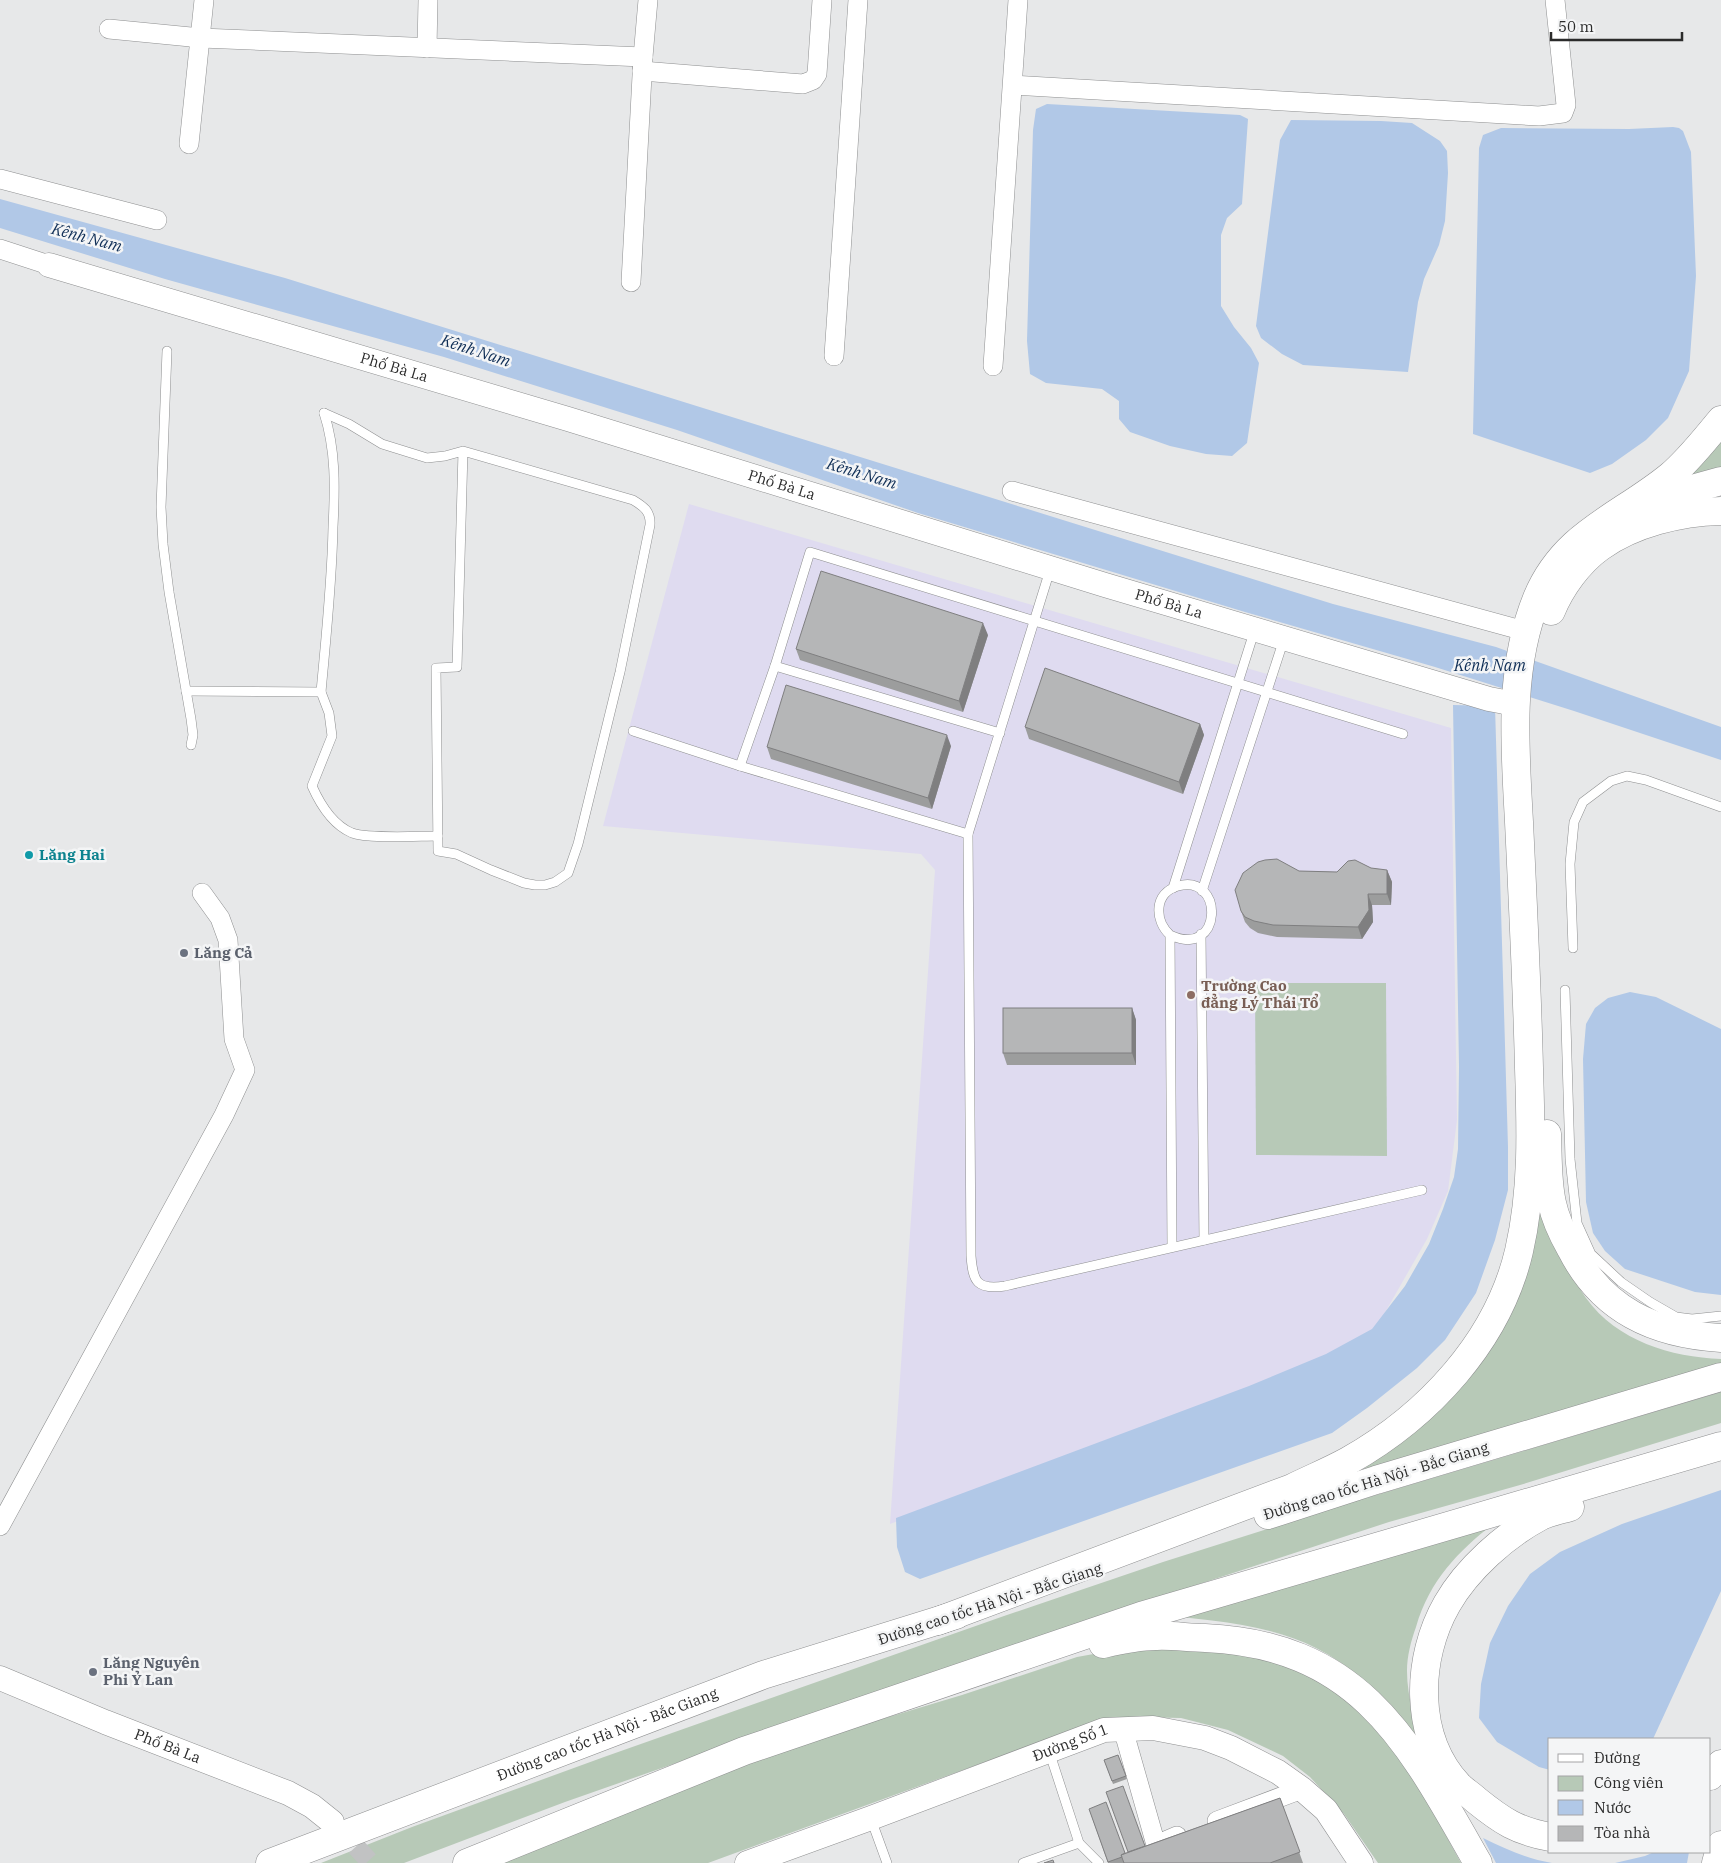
<svg xmlns="http://www.w3.org/2000/svg" width="1721" height="1863" viewBox="0 0 1721 1863" font-family="'IBM Plex Serif',serif">
  <rect width="100%" height="100%" fill="#e7e8e9"/>
  <path fill="#dfdbf0" d="M689 504 1451 728 1457 1120 1448 1191 1427 1239 1379 1323 1365 1338 1298 1371 1196 1407 890 1524 935 870 921 854 603 826Z"/>
  <g fill="#b7c9b7">
    <path d="M1721 437V468L1683 479Z"/>
    <path d="M1255 983H1386L1387 1156 1256 1155Z"/>
    <path d="M1536 1199C1546 1220 1556 1241 1566 1261 1573 1274 1578 1287 1586 1298 1617 1341 1671 1357 1721 1359V1363L1360 1472 1379 1457 1444 1401Z"/>
    <path d="M1721 1392V1423L1520 1485 1389 1522 1001 1649 565 1802 404 1863H321L412 1827 604 1757 1004 1616 1163 1562 1346 1504Z"/>
    <path d="M1533 1493C1482 1533 1435 1562 1416 1627 1411 1641 1407 1656 1407 1671 1407 1698 1416 1724 1423 1749 1402 1726 1383 1700 1360 1678 1301 1624 1225 1622 1150 1614Z"/>
    <path d="M1138 1646 1238 1649 1321 1679 1396 1744 1461 1863H1378L1344 1814 1310 1777 1283 1756 1228 1730 1181 1718 1132 1717 1037 1743 708 1863H495L762 1755 962 1695 1077 1657Z"/>
  </g>
  <g fill="#b1c8e7">
    <path d="M1047 104 1240 115 1248 119 1242 204 1227 218 1221 235V306L1234 327 1251 348 1259 363 1247 443 1232 456 1206 454 1170 446 1130 432 1119 419V401L1102 389 1046 383 1030 374 1027 341 1033 130 1036 109Z"/>
    <path d="M1291 120 1381 121 1412 123 1440 141 1447 151 1448 173 1445 221 1439 245 1424 279 1418 302 1408 372 1303 365 1282 354 1261 338 1256 326 1280 140Z"/>
    <path d="M1673 127 1679 128 1683 131 1691 152 1696 276 1689 371 1668 418 1646 440 1612 464 1590 473 1473 434 1479 148 1483 135 1501 128 1629 129Z"/>
    <path d="M0 199 285 278 1333 604 1496 647 1721 727V760L1574 711 1435 667 1245 612 918 513 677 430 444 357 165 279 0 228Z"/>
    <path d="M1453 705 1495 706 1508 1147V1190L1495 1240 1476 1293 1445 1340 1417 1368 1367 1408 1332 1433 920 1579 905 1572 897 1547 896 1518 1249 1386 1326 1354 1372 1329 1405 1286 1429 1244 1443 1209 1454 1177 1458 1149 1459 1067Z"/>
    <path d="M1630 992 1656 997 1721 1029V1295L1695 1292 1625 1269 1605 1251 1593 1233 1586 1202 1583 1059 1586 1024 1595 1008 1608 998Z"/>
    <path d="M1721 1490V1591L1653 1739H1550V1770L1539 1767 1497 1742 1479 1718 1481 1684 1490 1643 1508 1606 1530 1574 1560 1552 1622 1524Z"/>
    <path d="M1483 1838C1506 1849 1527 1859 1552 1863H1496Z"/>
    <path d="M1654 1852H1689L1687 1863H1615L1645 1856Z"/>
  </g>
  <g fill="none" stroke-linecap="round" stroke-linejoin="round">
    <path stroke="#c1c2c3" stroke-width="19" stroke-dasharray="19 9" stroke-linecap="butt" d="M337 1826 371 1863"/>
    <g stroke="#8e8f90" stroke-width="10">
      <g id="service">
        <path d="M167 351 161 507 163 544 169 592 191 719 193 735 191 745"/>
        <path d="M324 413 349 424 382 444 427 458 445 456 463 451 633 500C643 506 651 511 650 525L620 672 578 844 568 873 555 882 545 885H535L524 883 491 870 456 854 438 851 436 668 457 667 463 451"/>
        <path d="M1050 570 968 834 971 1256C973 1282 977 1290 1005 1286L1422 1190"/>
        <path d="M775 666 1000 733"/>
        <path d="M186 691 321 692C326 637 332 582 333 527 335 488 336 450 324 413"/>
        <path d="M321 692 329 713 332 736 312 786C320 804 333 825 352 833 368 839 418 836 438 836"/>
        <path d="M633 731 740 766 968 834"/>
        <path d="M740 766 775 666 810 552 1403 734"/>
        <path d="M1173 888 1255 629"/>
        <path d="M1202 891 1284 639"/>
        <path d="M1201 934 1204 1240"/>
        <path d="M1170 935C1223 960 1225 873 1178 886 1154 893 1154 920 1170 935L1172 1247"/>
        <path d="M1573 948 1570 864 1574 822 1583 802 1611 781 1627 776 1646 780 1721 807"/>
        <path d="M1565 990 1570 1159 1577 1223 1591 1254 1621 1282 1650 1302 1676 1317 1692 1319 1721 1316"/>
        <path d="M1049 1751 1079 1843 1099 1863"/>
        <path d="M871 1819 887 1863"/>
        <path d="M1023 1863 1079 1843"/>
      </g>
    </g>
    <g stroke="#8e8f90" stroke-width="20">
      <g id="minor">
        <path d="M109 29 201 38 643 57"/>
        <path d="M427 48 428 0"/>
        <path d="M642 71 803 84 813 80 817 74 822 0"/>
        <path d="M1013 85 1539 116 1563 113 1566 105 1555 0"/>
        <path d="M189 144 204 0"/>
        <path d="M0 179 157 220"/>
        <path d="M0 249 49 265"/>
        <path d="M631 282 643 57 648 0"/>
        <path d="M834 356 858 0"/>
        <path d="M993 366 1018 0"/>
        <path d="M1012 491 1525 631"/>
        <path d="M0 1526 224 1115 245 1070 234 1039 228 940 220 918 202 893"/>
        <path d="M1123 1729 1156 1845 1177 1836"/>
        <path d="M1217 1821 1302 1789"/>
      </g>
    </g>
    <g stroke="#8e8f90" stroke-width="25">
      <g id="tertiary">
        <path id="s1" d="M49 265 568 419 1105 585 1489 699 1515 704"/>
        <path id="s2" d="M0 1678 105 1722 288 1793 312 1806 332 1822"/>
        <path id="s3" d="M747 1863 871 1818 1104 1730 1153 1728 1205 1738 1231 1748 1278 1772 1302 1789 1326 1810 1361 1863"/>
      </g>
    </g>
    <g stroke="#8e8f90" stroke-width="29">
      <path id="primary" d="M1716 1863 1721 1845"/>
    </g>
    <g stroke="#8e8f90" stroke-width="29">
      <g id="motorway">
        <path d="M1645 502 1721 481"/>
        <path d="M1551 611C1561 587 1579 562 1600 547 1634 523 1680 512 1721 511"/>
        <path d="M1547 1134C1548 1156 1547 1181 1552 1203 1555 1218 1563 1235 1571 1249 1602 1310 1654 1334 1721 1338"/>
        <path d="M1268 1515 1376 1480 1721 1377"/>
        <path d="M938 1621 1292 1488C1310 1479 1330 1471 1348 1461 1428 1416 1498 1341 1519 1251 1533 1190 1531 1129 1529 1068 1527 986 1523 904 1519 822 1515 747 1508 669 1537 598 1564 533 1620 517 1670 476 1689 460 1705 439 1721 420"/>
        <path d="M1103 1644C1120 1640 1138 1636 1156 1636 1172 1635 1189 1638 1205 1638 1361 1645 1409 1742 1478 1863"/>
        <path d="M1710 1776 1721 1764"/>
        <path d="M1550 1837C1517 1831 1502 1821 1476 1800 1471 1795 1464 1791 1459 1786 1413 1737 1416 1658 1447 1604 1467 1569 1505 1535 1541 1516 1550 1512 1560 1510 1570 1507"/>
        <path id="s4" d="M270 1863 763 1675 956 1615"/>
        <path d="M467 1863 744 1751 1141 1616 1721 1446"/>
      </g>
    </g>
    <use href="#service" stroke="#fff" stroke-width="9"/>
    <use href="#minor" stroke="#fff" stroke-width="19"/>
    <use href="#tertiary" stroke="#fff" stroke-width="24"/>
    <use href="#primary" stroke="#fff" stroke-width="28"/>
    <use href="#motorway" stroke="#fff" stroke-width="28"/>
  </g>
  <g fill="#9c9d9d">
    <path d="M988 635 963 712 800 660 796 649Z"/>
    <path d="M1200 724 1204 735 1183 794 1029 739 1025 727Z"/>
    <path d="M951 746 932 809 771 759 767 747Z"/>
    <path d="M1387 870 1392 882 1391 905H1372L1373 922 1362 939 1277 937 1258 933 1250 928 1245 922 1241 911 1299 871 1337 872Z"/>
    <path d="M1132 1008 1136 1020V1065H1007L1003 1053Z"/>
    <path d="M1118 1755 1127 1779 1113 1784 1104 1760Z"/>
    <path d="M1280 1798 1303 1863H1108L1089 1809 1125 1853Z"/>
  </g>
  <g fill="#7f7f80">
    <path d="M983 623 988 635 963 712 959 701Z"/>
    <path d="M1200 724 1204 735 1183 794 1179 782Z"/>
    <path d="M947 735 951 746 932 809 928 798Z"/>
    <path d="M1387 870 1392 882 1391 905 1387 894Z"/>
    <path d="M1368 894 1372 905 1373 922 1362 939 1358 927Z"/>
    <path d="M1132 1008 1136 1020V1065L1132 1053Z"/>
  </g>
  <g fill="#b5b6b7" stroke="#7f7f80">
    <path d="M821 571 983 623 959 701 796 649Z"/>
    <path d="M1045 668 1200 724 1179 782 1025 727Z"/>
    <path d="M786 685 947 735 928 798 767 747Z"/>
    <path d="M1277 859 1299 871 1337 872 1348 861 1355 860 1371 868 1387 870V894H1368L1369 910 1358 927 1273 925 1254 921 1245 917 1241 911 1235 890 1243 873 1258 862 1265 860Z"/>
    <rect x="1003" y="1008" width="129" height="45"/>
    <path d="M1118 1755 1126 1776 1112 1781 1104 1760Z"/>
    <path d="M1123 1786 1145 1846 1128 1852 1106 1792Z"/>
    <path d="M1280 1798 1300 1852 1270 1863H1124L1121 1855Z"/>
    <path d="M1106 1802 1125 1853 1121 1855 1122 1857 1108 1862 1089 1809Z"/>
    <path d="M1053 1860 1054 1863H1044Z"/>
  </g>
  <circle fill="#0f9aa8" stroke="#f4f5f6" stroke-width="2" cx="29" cy="855" r="5"/>
  <g fill="#6b7280" stroke="#f4f5f6" stroke-width="2">
    <circle cx="184" cy="953" r="5"/>
    <circle cx="93" cy="1672" r="5"/>
  </g>
  <circle fill="#8d6e63" stroke="#f4f5f6" stroke-width="2" cx="1191" cy="995" r="5"/>
  <g text-anchor="middle" stroke-width="5" stroke-linejoin="round" paint-order="stroke">
    <g font-size="15" fill="#2b2b2b" stroke="#f4f5f6">
      <text dy="5" stroke="none"><textPath href="#s1" startOffset="360">Phố Bà La</textPath></text>
      <text dy="5" stroke="none"><textPath href="#s1" startOffset="765">Phố Bà La</textPath></text>
      <text dy="5" stroke="none"><textPath href="#s1" startOffset="1170">Phố Bà La</textPath></text>
      <text transform="translate(1376 1481) rotate(-17)" y="5">Đường cao tốc Hà Nội - Bắc Giang</text>
      <text transform="translate(990 1604) rotate(-18)" y="5">Đường cao tốc Hà Nội - Bắc Giang</text>
      <text dy="5" stroke="none"><textPath href="#s4" startOffset="361">Đường cao tốc Hà Nội - Bắc Giang</textPath></text>
      <text dy="5" stroke="none"><textPath href="#s3" startOffset="345">Đường Số 1</textPath></text>
      <text dy="5" stroke="none"><textPath href="#s2" startOffset="181">Phố Bà La</textPath></text>
    </g>
    <g font-size="15" font-weight="bold" fill="#0d838f" stroke="#f4f5f6" text-anchor="start">
      <text x="39" y="860">Lăng Hai</text>
    </g>
    <g font-size="15" font-weight="bold" fill="#5b616d" stroke="#f4f5f6" text-anchor="start">
      <text x="194" y="958">Lăng Cả</text>
      <text x="103" y="1668">Lăng Nguyên<tspan x="103" dy="17">Phi Ỷ Lan</tspan></text>
    </g>
    <g font-size="15" font-weight="bold" fill="#785e54" stroke="#f4f5f6" text-anchor="start">
      <text x="1201" y="991">Trường Cao<tspan x="1201" dy="17">đẳng Lý Thái Tổ</tspan></text>
    </g>
    <g font-size="16" font-style="italic" fill="#0f2e56" stroke="#f4f5f6">
      <text transform="translate(87 237) rotate(15)" y="6">Kênh Nam</text>
      <text transform="translate(476 350) rotate(18)" y="6">Kênh Nam</text>
      <text transform="translate(862 473) rotate(17)" y="6">Kênh Nam</text>
      <text x="1490" y="671">Kênh Nam</text>
    </g>
  </g>
  <rect x="1548" y="1738" width="162" height="115" fill="#f4f5f6" stroke="#a4a4a5"/>
  <rect x="1558" y="1754" width="25" height="8" fill="#ffffff" stroke="#a4a4a5"/>
  <text x="1594" y="1763" font-size="15" fill="#2b2b2b">Đường</text>
  <rect x="1558" y="1776" width="25" height="15" fill="#b7c9b7" stroke="#a4a4a5"/>
  <text x="1594" y="1788" font-size="15" fill="#2b2b2b">Công viên</text>
  <rect x="1558" y="1800" width="25" height="15" fill="#b1c8e7" stroke="#a4a4a5"/>
  <text x="1594" y="1813" font-size="15" fill="#2b2b2b">Nước</text>
  <rect x="1558" y="1826" width="25" height="15" fill="#b5b6b7" stroke="#a4a4a5"/>
  <text x="1594" y="1838" font-size="15" fill="#2b2b2b">Tòa nhà</text>
  <path d="M1551 32v8h131v-8" fill="none" stroke="#2b2b2b" stroke-width="2.5"/>
  <text x="1558" y="32" font-size="15" fill="#2b2b2b" stroke="#f4f5f6" stroke-width="4" paint-order="stroke">50 m</text>
</svg>
